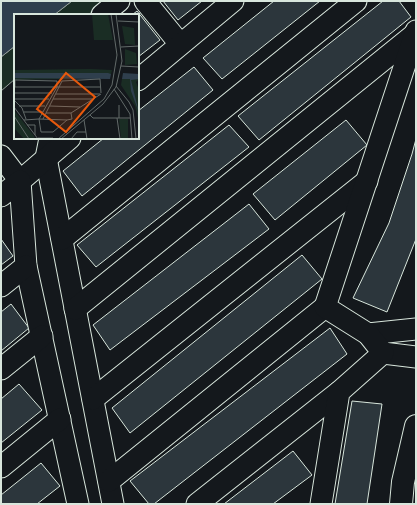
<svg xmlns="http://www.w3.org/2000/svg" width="417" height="505" viewBox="0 0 417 505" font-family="Roboto,sans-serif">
  <rect width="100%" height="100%" fill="#14181c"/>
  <g fill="#1a2d24" stroke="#939e99">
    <path d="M72 1H108L92 15H54Z"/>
    <path d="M15 46V79L1 91V57Z"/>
  </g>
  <path fill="#2f3f4d" stroke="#939e99" d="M1 1H72L54 15H15V46L1 57Z"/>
  <g fill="#2c363c" stroke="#d8e6dc">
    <path d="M163 1H202L178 20Z"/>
    <path d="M274 1H320L222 79 203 58Z"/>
    <path d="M383 1H399L411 17 259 140 238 116Z"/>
    <path d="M137 11 160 40 138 57V15H132Z"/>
    <path d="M194 67 213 90 82 196 63 171 104 138H138V111Z"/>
    <path d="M346 120 367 145 275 220 253 194Z"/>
    <path d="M229 125 249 147 96 267 77 245Z"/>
    <path d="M416 139V239L387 312 353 298 389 223 412 154Z"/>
    <path d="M249 204 269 229 110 350 93 325Z"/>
    <path d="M1 239 13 256 1 265Z"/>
    <path d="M302 255 322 279 130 433 112 408Z"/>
    <path d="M11 304 29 328 1 351V312Z"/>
    <path d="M330 328 347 354 154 504H149L130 481Z"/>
    <path d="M19 384 42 410 1 443V399Z"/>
    <path d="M352 401 382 404 367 504H335Z"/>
    <path d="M293 451 312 475 273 504H224Z"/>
    <path d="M41 463 60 486 37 504H1V495Z"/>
  </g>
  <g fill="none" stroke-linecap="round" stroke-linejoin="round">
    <g stroke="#d8e6dc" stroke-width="23">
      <g id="minor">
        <path d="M145 1 180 44"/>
        <path d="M102 15 119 1"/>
        <path d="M138 80 233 1"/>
        <path d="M50 138 46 158 113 504"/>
        <path d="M1 156 20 181 70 138"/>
        <path d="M1 196 20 181 26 266 78 504"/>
        <path d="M62 239 356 1"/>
        <path d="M1 286 26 266"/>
        <path d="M75 309 415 34"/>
        <path d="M368 334 416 329"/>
        <path d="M383 353 416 357"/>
        <path d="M1 369 42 336"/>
        <path d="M93 399 367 181"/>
        <path d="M1 467 60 419"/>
        <path d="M109 481 325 307"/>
        <path d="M197 504 339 392"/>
        <path d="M321 504 339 392 383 353 368 334 325 307 416 31"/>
      </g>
    </g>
    <g stroke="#d8e6dc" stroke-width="24">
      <path id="major" d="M401 504 403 482 416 426"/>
    </g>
    <use href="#minor" stroke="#14181c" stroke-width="21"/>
    <use href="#major" stroke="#14181c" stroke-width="22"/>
  </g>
  <g transform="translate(14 14)">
    <rect width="125" height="125" fill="#14181c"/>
    <path d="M78 0H94L99 26H80ZM108 12 120 14 121 31 111 30ZM111 35 122 39 123 50 111 51ZM0 56 77 55 98 56 97 60 0 59ZM0 64 30 63 89 64 0 66ZM108 65H125L122 68 125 76V108L121 92 107 71ZM0 96 20 122 21 125H10L0 114ZM105 105H114V125H107Z" fill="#1a2d24"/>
    <path d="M0 59H94L97 60 96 65 0 64ZM109 59 125 60V65L117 66 125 99 117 77 116 65H108Z" fill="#2f3f4d"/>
    <path fill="none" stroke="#626a69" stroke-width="1" d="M104 7 125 8M107 33 125 32M107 52 125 53M102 72 115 88 119 96 122 125M1 73V66L43 67V73H87M1 73H43L25 105 10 106M100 75 116 100 118 125M0 79H38M42 80H86M0 85H35M39 85H78M0 86 8 94 12 105M105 91V104M5 92H31M36 92 66 93M0 93 24 125M10 98H29M32 99H57M76 101 79 104H116M0 102 15 125M103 104 106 125M29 105 48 67 86 65 87 79M53 106 25 105 27 118H39L53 106 58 105 57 99 87 80M70 106 73 125M13 111H21V121M24 124H39M44 125 90 85 98 71 103 41 97 0M47 125 89 90 102 73 108 47 102 0M57 125 63 118H72"/>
    <path fill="#e8590c" fill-opacity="0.15" stroke="#e8590c" stroke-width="2" d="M52 59 81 83 52 118 23 95Z"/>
    <rect width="125" height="125" fill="none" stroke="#d8e6dc" stroke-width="2"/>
  </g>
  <rect width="417" height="505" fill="none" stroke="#d8e6dc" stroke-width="4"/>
</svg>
